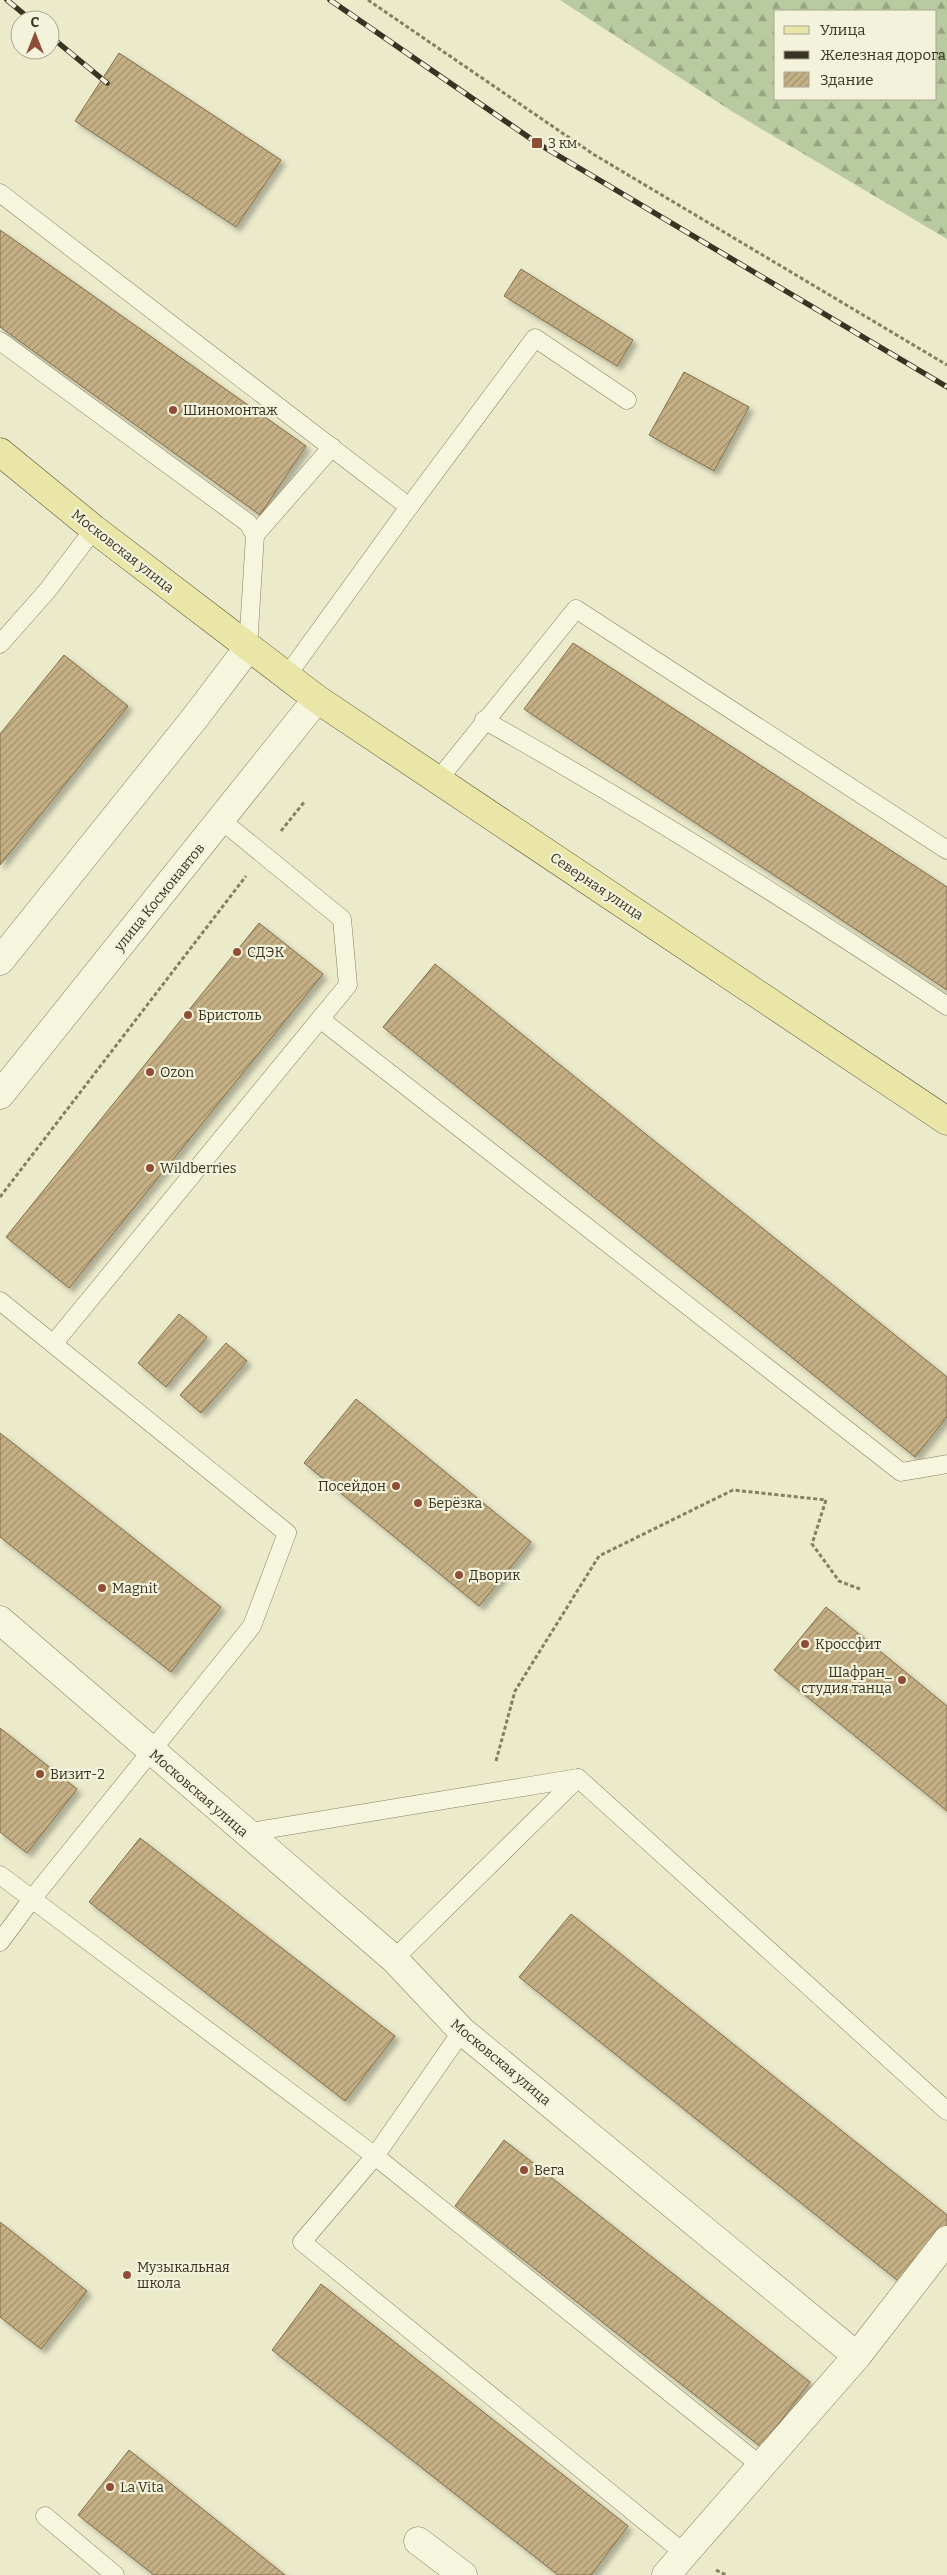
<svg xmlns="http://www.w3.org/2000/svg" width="947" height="2575" viewBox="0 0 947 2575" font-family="Bitter,serif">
  <defs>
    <pattern id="forest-firs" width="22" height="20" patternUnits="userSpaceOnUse" patternTransform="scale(1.25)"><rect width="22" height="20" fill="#b9c9a0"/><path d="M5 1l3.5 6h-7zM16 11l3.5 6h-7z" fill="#97a482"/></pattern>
    <pattern id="building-hatch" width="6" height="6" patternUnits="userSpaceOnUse" patternTransform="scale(1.25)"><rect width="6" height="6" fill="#c5b085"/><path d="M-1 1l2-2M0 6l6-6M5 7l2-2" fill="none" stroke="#a1906c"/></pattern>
    <filter id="shadow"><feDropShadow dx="4.5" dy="4.5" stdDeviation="2.5" flood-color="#0004"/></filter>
  </defs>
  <rect width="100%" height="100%" fill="#ebeacb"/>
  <path fill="url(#forest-firs)" fill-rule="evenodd" d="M560 0H947V239L733 112ZM776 11H936V99H776Z"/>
  <g fill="url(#building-hatch)" stroke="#836f49" filter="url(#shadow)">
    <path d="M119 53 281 160 236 227 75 121Z"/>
    <path d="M0 230 306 446 260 515 0 327Z"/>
    <path d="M521 269 633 340 617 366 504 296Z"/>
    <path d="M684 372 749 407 714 471 649 435Z"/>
    <path d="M573 643 947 887V990L524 709Z"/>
    <path d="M64 655 128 706 0 865V734Z"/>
    <path d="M259 923 323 974 69 1288 6 1237Z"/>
    <path d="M435 964 947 1377V1417L915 1457 383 1027Z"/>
    <path d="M179 1314 207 1337 166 1387 138 1363Z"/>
    <path d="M226 1343 247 1361 201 1413 180 1395Z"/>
    <path d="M356 1399 531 1542 479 1606 304 1463Z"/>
    <path d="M0 1433 221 1607 171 1672 0 1537Z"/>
    <path d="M826 1607 947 1706V1811L774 1670Z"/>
    <path d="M0 1728 77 1789 27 1853 0 1832Z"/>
    <path d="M140 1838 395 2036 345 2101 89 1902Z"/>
    <path d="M571 1914 947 2215V2227L902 2284 519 1977Z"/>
    <path d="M504 2140 810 2382 761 2447 455 2206Z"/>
    <path d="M0 2222 87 2291 41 2349 0 2317Z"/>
    <path d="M321 2284 628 2526 591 2575H558L272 2350Z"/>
    <path d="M129 2450 285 2575H154L78 2515Z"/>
  </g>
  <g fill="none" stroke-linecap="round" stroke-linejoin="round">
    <g stroke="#877f61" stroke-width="19">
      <g id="lane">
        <path d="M0 193 409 507 286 677"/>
        <path d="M0 341 248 523 255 535 248 648"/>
        <path d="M409 507 535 338 627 400"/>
        <path d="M255 535 332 447"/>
        <path d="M0 644 47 591 94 529"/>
        <path d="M484 720C642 809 796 905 947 1006"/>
        <path d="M438 780 576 609 947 850"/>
        <path d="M221 820 342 919 348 985 320 1019"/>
        <path d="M0 1301 287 1533 252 1626 32 1899 0 1875"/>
        <path d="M54 1343 320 1019 901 1472 947 1464"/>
        <path d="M244 1833 578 1778"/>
        <path d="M0 1942 32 1899 375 2156 302 2242 684 2553"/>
        <path d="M394 1959 578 1778 947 2111"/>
        <path d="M462 2031 375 2156 760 2465"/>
        <path d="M45 2516 115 2575"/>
      </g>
    </g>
    <g stroke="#877f61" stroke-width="29">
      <g id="street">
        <path d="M0 961 194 719 248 648"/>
        <path d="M0 1095 317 699"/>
        <path d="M0 1620 394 1959 462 2031 857 2356"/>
        <path d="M418 2541 463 2575"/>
        <path d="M666 2575 857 2356 947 2240"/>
      </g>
    </g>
    <g stroke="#554c34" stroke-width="29">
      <path id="primary" d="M0 452 94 529 317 699 947 1121"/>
    </g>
    <g stroke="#877f61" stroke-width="3" stroke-dasharray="4 2.5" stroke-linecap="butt">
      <path d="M368 0 593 154 947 365"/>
      <path d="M281 831 305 801"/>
      <path d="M0 1197 246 876"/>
      <path d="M496 1761 515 1691 599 1556 733 1490 826 1500 812 1544 839 1581 860 1589"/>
      <path d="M716 2570 726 2575"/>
    </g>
    <use href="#lane" stroke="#f6f5de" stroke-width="18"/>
    <use href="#street" stroke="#f6f5de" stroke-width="28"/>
    <use href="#primary" stroke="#e9e6a8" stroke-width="28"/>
    <g stroke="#393323" stroke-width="5.5">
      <g id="rail">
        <path d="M7 0 31 20"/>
        <path d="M330 0 537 143 947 387"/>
        <path d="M50 36 107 83"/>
      </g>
    </g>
    <use href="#rail" stroke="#f3f2da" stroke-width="4" stroke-dasharray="11" stroke-linecap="butt"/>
  </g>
  <g fill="#904d37" stroke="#f3f2da" stroke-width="2">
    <rect x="531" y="137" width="12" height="12" rx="2.5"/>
    <circle cx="173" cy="410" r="5"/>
    <circle cx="237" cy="952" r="5"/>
    <circle cx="188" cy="1015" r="5"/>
    <circle cx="150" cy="1072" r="5"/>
    <circle cx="150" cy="1168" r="5"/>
    <circle cx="396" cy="1486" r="5"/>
    <circle cx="418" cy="1503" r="5"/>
    <circle cx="459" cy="1575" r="5"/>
    <circle cx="102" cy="1588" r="5"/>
    <circle cx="805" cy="1644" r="5"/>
    <circle cx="902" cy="1680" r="5"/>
    <circle cx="40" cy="1774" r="5"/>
    <circle cx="524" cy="2170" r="5"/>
    <circle cx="127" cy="2275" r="5"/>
    <circle cx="110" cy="2487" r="5"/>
  </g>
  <g text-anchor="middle" stroke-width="4.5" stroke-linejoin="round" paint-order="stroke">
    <g font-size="14" fill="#393323" stroke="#f3f2da" text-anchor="start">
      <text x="548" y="148">3 км</text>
      <text x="183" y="415">Шиномонтаж</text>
      <text x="247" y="957">СДЭК</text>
      <text x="198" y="1020">Бристоль</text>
      <text x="160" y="1077">Ozon</text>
      <text x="160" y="1173">Wildberries</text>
      <text x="386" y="1491" text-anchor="end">Посейдон</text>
      <text x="428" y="1508">Берёзка</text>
      <text x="469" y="1580">Дворик</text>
      <text x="112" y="1593">Magnit</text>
      <text x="815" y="1649">Кроссфит</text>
      <text x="892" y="1677" text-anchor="end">Шафран_<tspan x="892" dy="16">студия танца</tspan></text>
      <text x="50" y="1779">Визит-2</text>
      <text x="534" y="2175">Вега</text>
      <text x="137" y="2272">Музыкальная<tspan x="137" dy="16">школа</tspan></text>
      <text x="120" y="2492">La Vita</text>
    </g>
    <g font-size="14" fill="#393323" stroke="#f3f2da">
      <text transform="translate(123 551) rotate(38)" y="5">Московская улица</text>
      <text transform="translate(597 886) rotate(34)" y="5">Северная улица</text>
      <text transform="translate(159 897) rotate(-51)" y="5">улица Космонавтов</text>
      <text transform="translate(199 1793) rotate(41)" y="5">Московская улица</text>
      <text transform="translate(501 2062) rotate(40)" y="5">Московская улица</text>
    </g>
  </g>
  <rect x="774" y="10" width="162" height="90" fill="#f3f2da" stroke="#a9a691"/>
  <rect x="784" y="26" width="25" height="8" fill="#e9e6a8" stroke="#a9a691"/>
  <text x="820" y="35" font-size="15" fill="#393323">Улица</text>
  <rect x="784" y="51" width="25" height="8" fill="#393323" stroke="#a9a691"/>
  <text x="820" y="60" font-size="15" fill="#393323">Железная дорога</text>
  <rect x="784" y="72" width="25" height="15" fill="url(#building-hatch)" stroke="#a9a691"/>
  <text x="820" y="85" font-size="15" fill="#393323">Здание</text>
  <g transform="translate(35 35)"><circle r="24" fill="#f3f2da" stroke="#a9a691"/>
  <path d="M0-4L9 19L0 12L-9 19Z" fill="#904d37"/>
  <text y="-8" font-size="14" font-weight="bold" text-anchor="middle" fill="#393323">С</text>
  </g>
</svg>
